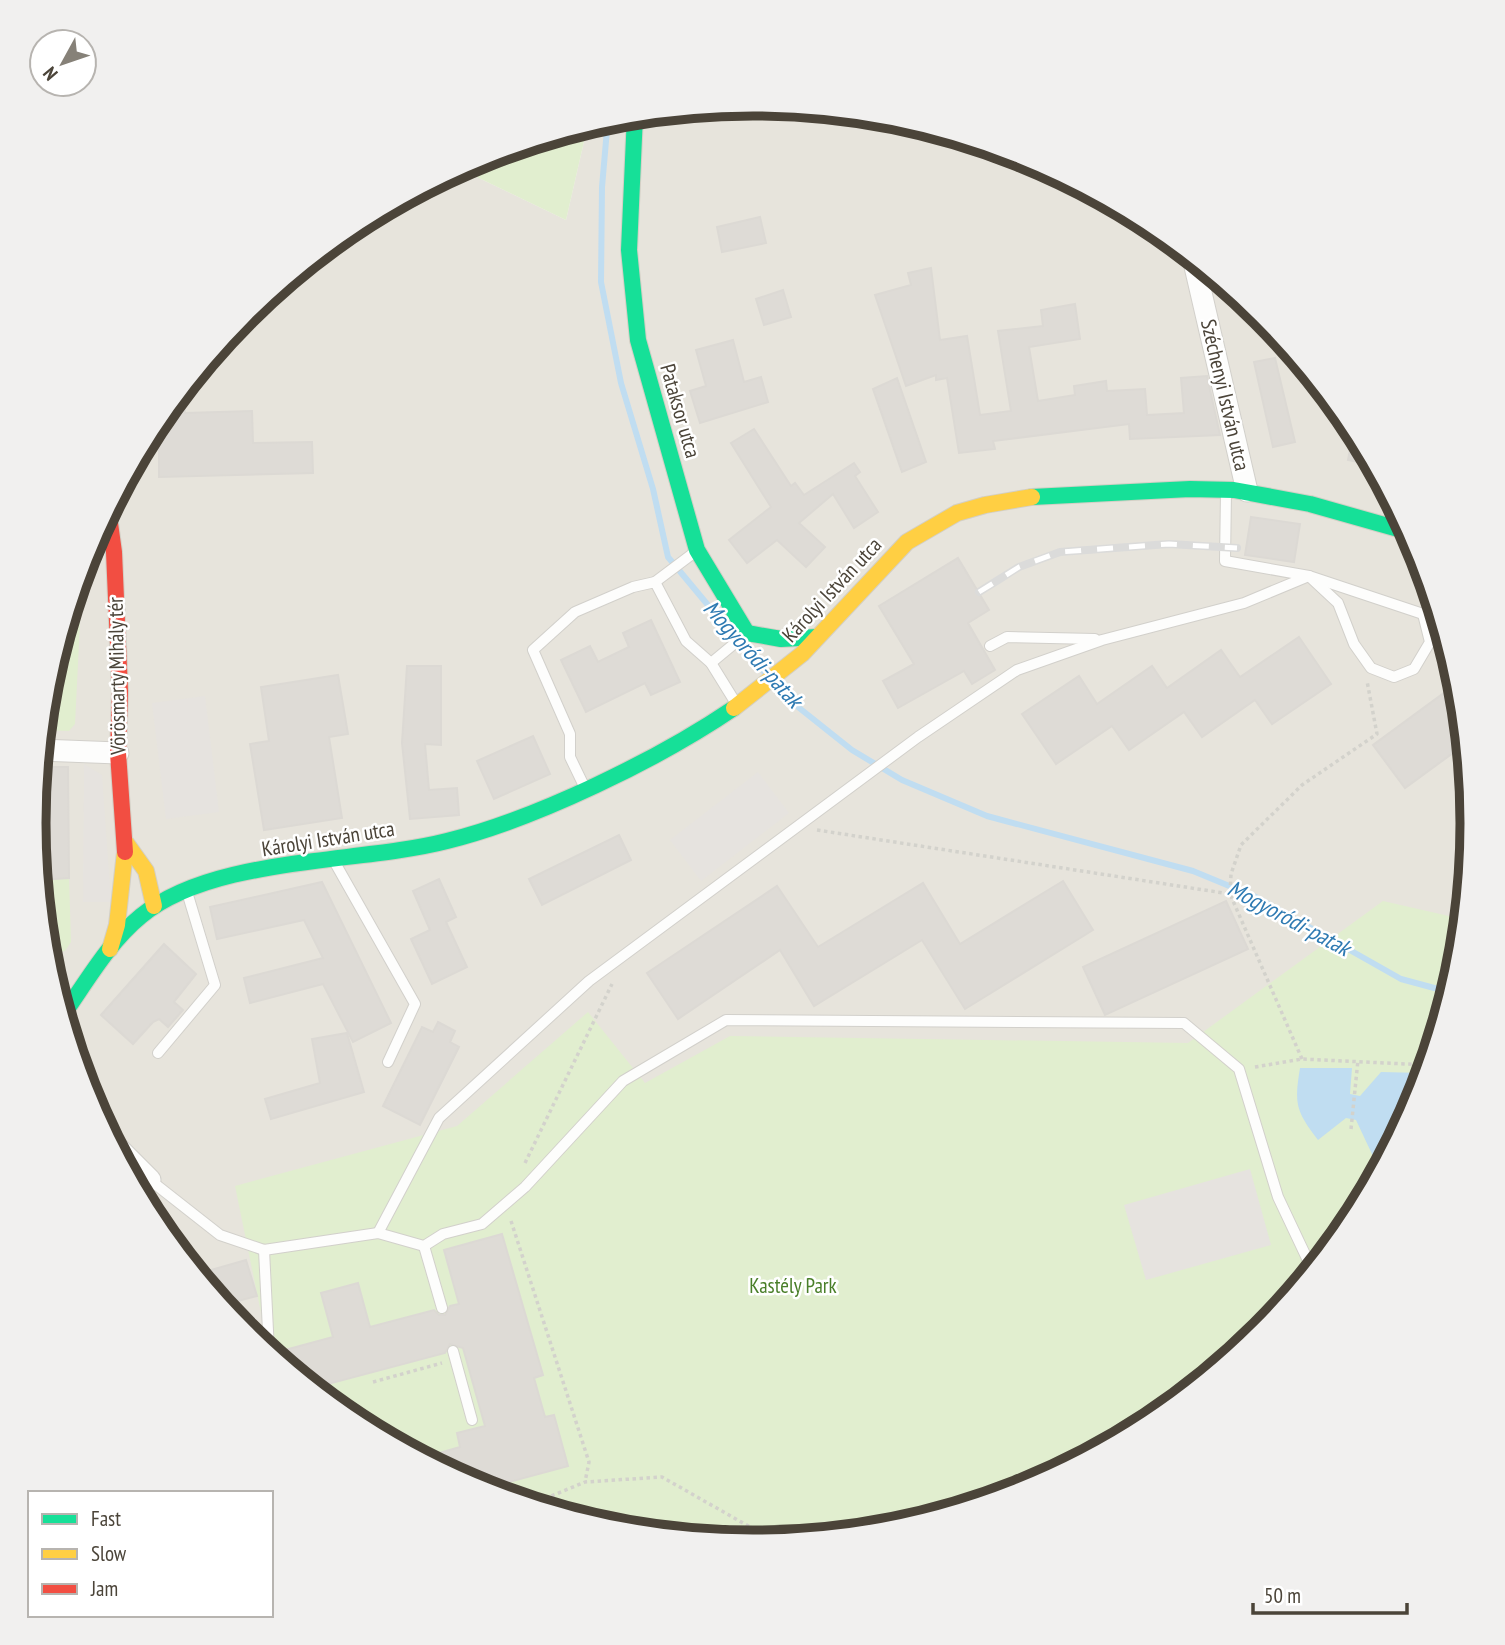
<svg xmlns="http://www.w3.org/2000/svg" width="1505" height="1645" viewBox="0 0 1505 1645" font-family="'PT Sans Narrow',sans-serif">
  <rect width="100%" height="100%" fill="#f4f2ee"/>
  <path fill="#e7e4dc" d="M753 103 893 117 1028 158 1152 225 1261 314 1351 423 1417 548 1458 683 1472 823 1458 963 1350 1222 1261 1331 1152 1421 1027 1487 892 1528 752 1542 612 1528 477 1487 353 1420 244 1331 154 1222 88 1097 47 962 33 822 47 682 88 547 155 423 244 314 353 224 458 168 566 220 588 124 613 117Z"/>
  <g fill="#e1eecf">
    <path d="M588 124 566 220 458 168 478 158Z"/>
    <path d="M83 563 75 724 69 731 42 730 47 682Z"/>
    <path d="M69 878 71 942 65 951 46 955 39 880Z"/>
    <path d="M1383 901 1462 919 1458 963 1417 1098 1350 1222 1261 1331 1152 1421 1027 1487 892 1528 752 1542 612 1528 477 1487 353 1420 269 1352 235 1186 457 1126 588 1012 645 1083 730 1036 1188 1043Z"/>
  </g>
  <g fill="#e6e3df">
    <path d="M205 696 219 812 166 819 152 703Z"/>
    <path d="M84 764 102 775 111 902H83Z"/>
    <path d="M758 772 789 813 701 881 670 840Z"/>
    <path d="M1250 1169 1271 1245 1146 1280 1124 1205Z"/>
  </g>
  <path fill="#c0ddf1" d="M1300 1068H1352L1350 1094 1360 1096 1381 1072 1424 1073 1417 1098 1379 1169 1356 1120 1346 1118 1318 1140C1296 1111 1294 1104 1300 1068Z"/>
  <g fill="none" stroke-linecap="round" stroke-linejoin="round">
    <g stroke="#c0ddf1" stroke-width="6">
      <path d="M608 118 602 187 601 282 621 383 653 489 668 557 732 634"/>
      <path d="M739 643 766 674"/>
      <path d="M778 687 793 703 852 750 902 780 987 816 1193 871 1256 897 1401 979 1449 992"/>
    </g>
  </g>
  <g fill="#dedbd6" stroke="#dcd9d4" stroke-width="2">
    <path d="M760 217 766 243 722 252 717 227Z"/>
    <path d="M931 268 940 340 967 336 980 415 1011 411 998 331 1043 326 1041 310 1075 304 1080 339 1029 347 1038 401 1075 395 1074 386 1106 381 1107 391 1145 389 1147 415 1184 413 1181 378 1207 376 1220 435 1130 439 1129 424 993 441 995 449 959 453 947 378 936 380V375L906 386 875 295 911 285 908 273Z"/>
    <path d="M783 290 791 317 764 325 756 299Z"/>
    <path d="M733 340 744 382 761 377 768 402 700 423 690 391 706 386 696 350Z"/>
    <path d="M1275 358 1295 442 1273 447 1254 362Z"/>
    <path d="M897 378 926 462 902 472 873 389Z"/>
    <path d="M184 404 185 413 252 411 253 443 312 442 313 473 159 477V443H144L169 405Z"/>
    <path d="M754 429 791 486 795 483 804 495 854 463 860 472 855 476 878 512 854 528 833 494 799 523 825 547 806 567 777 540 747 563 729 540 771 507 731 443Z"/>
    <path d="M1354 429 1366 451 1373 465 1348 460Z"/>
    <path d="M1251 517 1300 524 1294 562 1245 555Z"/>
    <path d="M958 558 989 610 968 623 995 670 972 684 964 671 898 708 883 681 914 664 879 606Z"/>
    <path d="M651 620 680 682 651 695 645 683 586 712 561 660 590 646 598 662 629 647 623 633Z"/>
    <path d="M1299 637 1331 684 1272 724 1255 700 1202 737 1184 712 1129 750 1112 726 1056 764 1022 714 1079 676 1097 704 1152 666 1167 688 1221 650 1240 677Z"/>
    <path d="M407 666H441V745L425 744 429 790 457 788 459 815 410 819 402 743Z"/>
    <path d="M338 675 348 734 329 737 342 818 264 830 250 744 269 741 261 687Z"/>
    <path d="M1452 687 1459 697 1464 745 1405 788 1373 745Z"/>
    <path d="M533 736 550 774 494 799 477 761Z"/>
    <path d="M39 767H68L69 878 39 880 33 822Z"/>
    <path d="M619 835 631 860 542 905 529 879Z"/>
    <path d="M439 879 456 917 446 922 467 967 432 984 411 939 430 930 413 891Z"/>
    <path d="M1063 881 1093 930 965 1009 922 940 814 1006 780 950 678 1019 647 973 777 886 818 947 923 883 960 944Z"/>
    <path d="M322 882 391 1023 353 1042 323 984 250 1003 244 978 323 958 304 920 217 939 210 907Z"/>
    <path d="M1226 901 1248 949 1105 1015 1083 967Z"/>
    <path d="M164 944 196 974 174 1002 183 1010 168 1027 159 1019 153 1022 133 1044 101 1015Z"/>
    <path d="M438 1022 455 1031 450 1042 459 1047 420 1125 383 1106 422 1027 433 1032Z"/>
    <path d="M347 1033 364 1092 271 1119 265 1099 320 1083 312 1039Z"/>
    <path d="M502 1234 543 1375 534 1378 545 1417 554 1415 568 1466 483 1489 471 1483 468 1474 458 1477 422 1458 460 1447 457 1433 485 1426 463 1348 450 1344 445 1353 313 1388 290 1369 285 1350 333 1337 321 1293 358 1283 370 1327 434 1310 439 1315H445L450 1306 459 1304 444 1250Z"/>
    <path d="M246 1260 257 1296 222 1305 197 1274Z"/>
  </g>
  <g fill="none" stroke-linecap="round" stroke-linejoin="round">
    <g stroke="#d2d0cb" stroke-width="12">
      <g id="lane">
        <path d="M1226 492 1225 561 1309 576 1338 603 1354 644 1371 668 1394 677 1414 669 1430 642 1423 614 1438 617"/>
        <path d="M655 582 695 552"/>
        <path d="M990 646 1007 637 1095 639"/>
        <path d="M711 663 746 634"/>
        <path d="M584 786 570 757V734L533 650 575 612 633 587 655 582 686 641 711 663 737 705"/>
        <path d="M334 861 415 1004 388 1062"/>
        <path d="M158 1053 215 985 187 892"/>
        <path d="M150 1180 220 1235 264 1250 378 1233 424 1246 443 1234 482 1224 525 1187 623 1081 726 1020 1184 1023 1239 1069 1278 1197 1312 1269"/>
        <path d="M378 1233 439 1118 589 981 918 737 1017 670 1102 640 1244 603 1309 576 1423 614"/>
        <path d="M424 1246 442 1308"/>
        <path d="M264 1250 269 1351"/>
        <path d="M453 1351 472 1420"/>
      </g>
    </g>
    <g stroke="#d2d0cb" stroke-width="23">
      <g id="street">
        <path d="M1193 258 1247 491"/>
        <path d="M40 750 118 753"/>
        <path d="M111 1141 150 1180"/>
      </g>
    </g>
    <g stroke="#d3cfc5" stroke-width="18">
      <g id="fast">
        <path d="M635 115 629 250 638 340 697 550 747 633 781 639 817 637"/>
        <path d="M1032 497 1190 489 1234 490 1310 504 1409 532"/>
        <path d="M63 1015C87 981 109 942 141 916 214 856 357 864 447 841 536 819 659 759 734 708"/>
      </g>
    </g>
    <g stroke="#d3cfc5" stroke-width="18">
      <g id="slow">
        <path d="M734 708 802 654 907 542 957 513 985 505 1032 497"/>
        <path d="M126 843 146 871 154 906"/>
        <path d="M110 949 117 925 125 852"/>
      </g>
    </g>
    <g stroke="#d3cfc5" stroke-width="18">
      <path id="jam" d="M108 509 114 552 120 691 118 753 125 852"/>
    </g>
    <g stroke="#d3d2cc" stroke-width="3.5" stroke-dasharray="3.5 3.5" stroke-linecap="butt">
      <path d="M817 830 1230 894"/>
      <path d="M1302 1059 1230 894 1231 874 1241 845 1302 785 1377 734 1367 681"/>
      <path d="M1255 1067 1302 1059 1427 1065"/>
      <path d="M1351 1129 1358 1060"/>
      <path d="M525 1163 612 984"/>
      <path d="M511 1221 589 1462 585 1482"/>
      <path d="M373 1382 442 1363"/>
      <path d="M532 1504 585 1482 662 1477 773 1540"/>
    </g>
    <use href="#lane" stroke="#fdfdfc" stroke-width="10"/>
    <use href="#street" stroke="#fdfdfc" stroke-width="21"/>
    <use href="#fast" stroke="#16e098" stroke-width="16"/>
    <use href="#slow" stroke="#ffcf43" stroke-width="16"/>
    <use href="#jam" stroke="#f24e42" stroke-width="16"/>
    <g stroke="#dbdbda" stroke-width="8">
      <path id="rail" d="M979 592 1019 567 1060 552 1169 544 1237 548"/>
    </g>
    <use href="#rail" stroke="#fff" stroke-width="5" stroke-dasharray="16" stroke-linecap="butt"/>
  </g>
  <g text-anchor="middle" stroke-width="5" stroke-linejoin="round" paint-order="stroke">
    <g font-size="21" fill="#4b4439" stroke="#fff">
      <text transform="translate(1225 395) rotate(77)" y="7">Széchenyi István utca</text>
      <text transform="translate(680 411) rotate(74)" y="7">Pataksor utca</text>
      <text transform="translate(832 590) rotate(-47)" y="7">Károlyi István utca</text>
      <text transform="translate(117 676) rotate(-91)" y="7">Vörösmarty Mihály tér</text>
      <text transform="translate(328 839) rotate(-9)" y="7">Károlyi István utca</text>
    </g>
    <g font-size="21" fill="#4a7f2a" stroke="#fff">
      <text x="793" y="1293">Kastély Park</text>
    </g>
    <g font-size="23" font-style="italic" fill="#2e7ab2" stroke="#fff">
      <text transform="translate(753 654) rotate(48)" y="8">Mogyoródi-patak</text>
      <text transform="translate(1289 918) rotate(28)" y="8">Mogyoródi-patak</text>
    </g>
  </g>
  <path d="M0 0H1505V1645H0ZM46 823a707 707 0 1 1 1414 0a707 707 0 1 1-1414 0Z" fill="#f1f0ef" fill-rule="evenodd"/>
  <path fill="none" stroke="#4b4439" stroke-width="9" d="M46 823a707 707 0 1 1 1414 0a707 707 0 1 1-1414 0Z"/>
  <rect x="28" y="1491" width="245" height="126" fill="#ffffff" stroke="#b7b4b0" stroke-width="2"/>
  <rect x="42" y="1514" width="35" height="10" fill="#16e098" stroke="#b7b4b0" stroke-width="2"/>
  <text x="91" y="1526" font-size="21" fill="#4b4439">Fast</text>
  <rect x="42" y="1549" width="35" height="10" fill="#ffcf43" stroke="#b7b4b0" stroke-width="2"/>
  <text x="91" y="1561" font-size="21" fill="#4b4439">Slow</text>
  <rect x="42" y="1584" width="35" height="10" fill="#f24e42" stroke="#b7b4b0" stroke-width="2"/>
  <text x="91" y="1596" font-size="21" fill="#4b4439">Jam</text>
  <g transform="translate(63 63) rotate(230)"><circle r="33" fill="#ffffff" stroke="#b7b4b0" stroke-width="2"/>
  <path d="M0-5L12 26L0 18L-12 26Z" fill="#868178"/>
  <text y="-10" font-size="19" font-weight="bold" text-anchor="middle" fill="#4b4439">N</text>
  </g>
  <path d="M1253 1603v10h154v-10" fill="none" stroke="#4b4439" stroke-width="3.5"/>
  <text x="1264" y="1603" font-size="21" fill="#4b4439" stroke="#ffffff" stroke-width="5" paint-order="stroke">50 m</text>
</svg>
